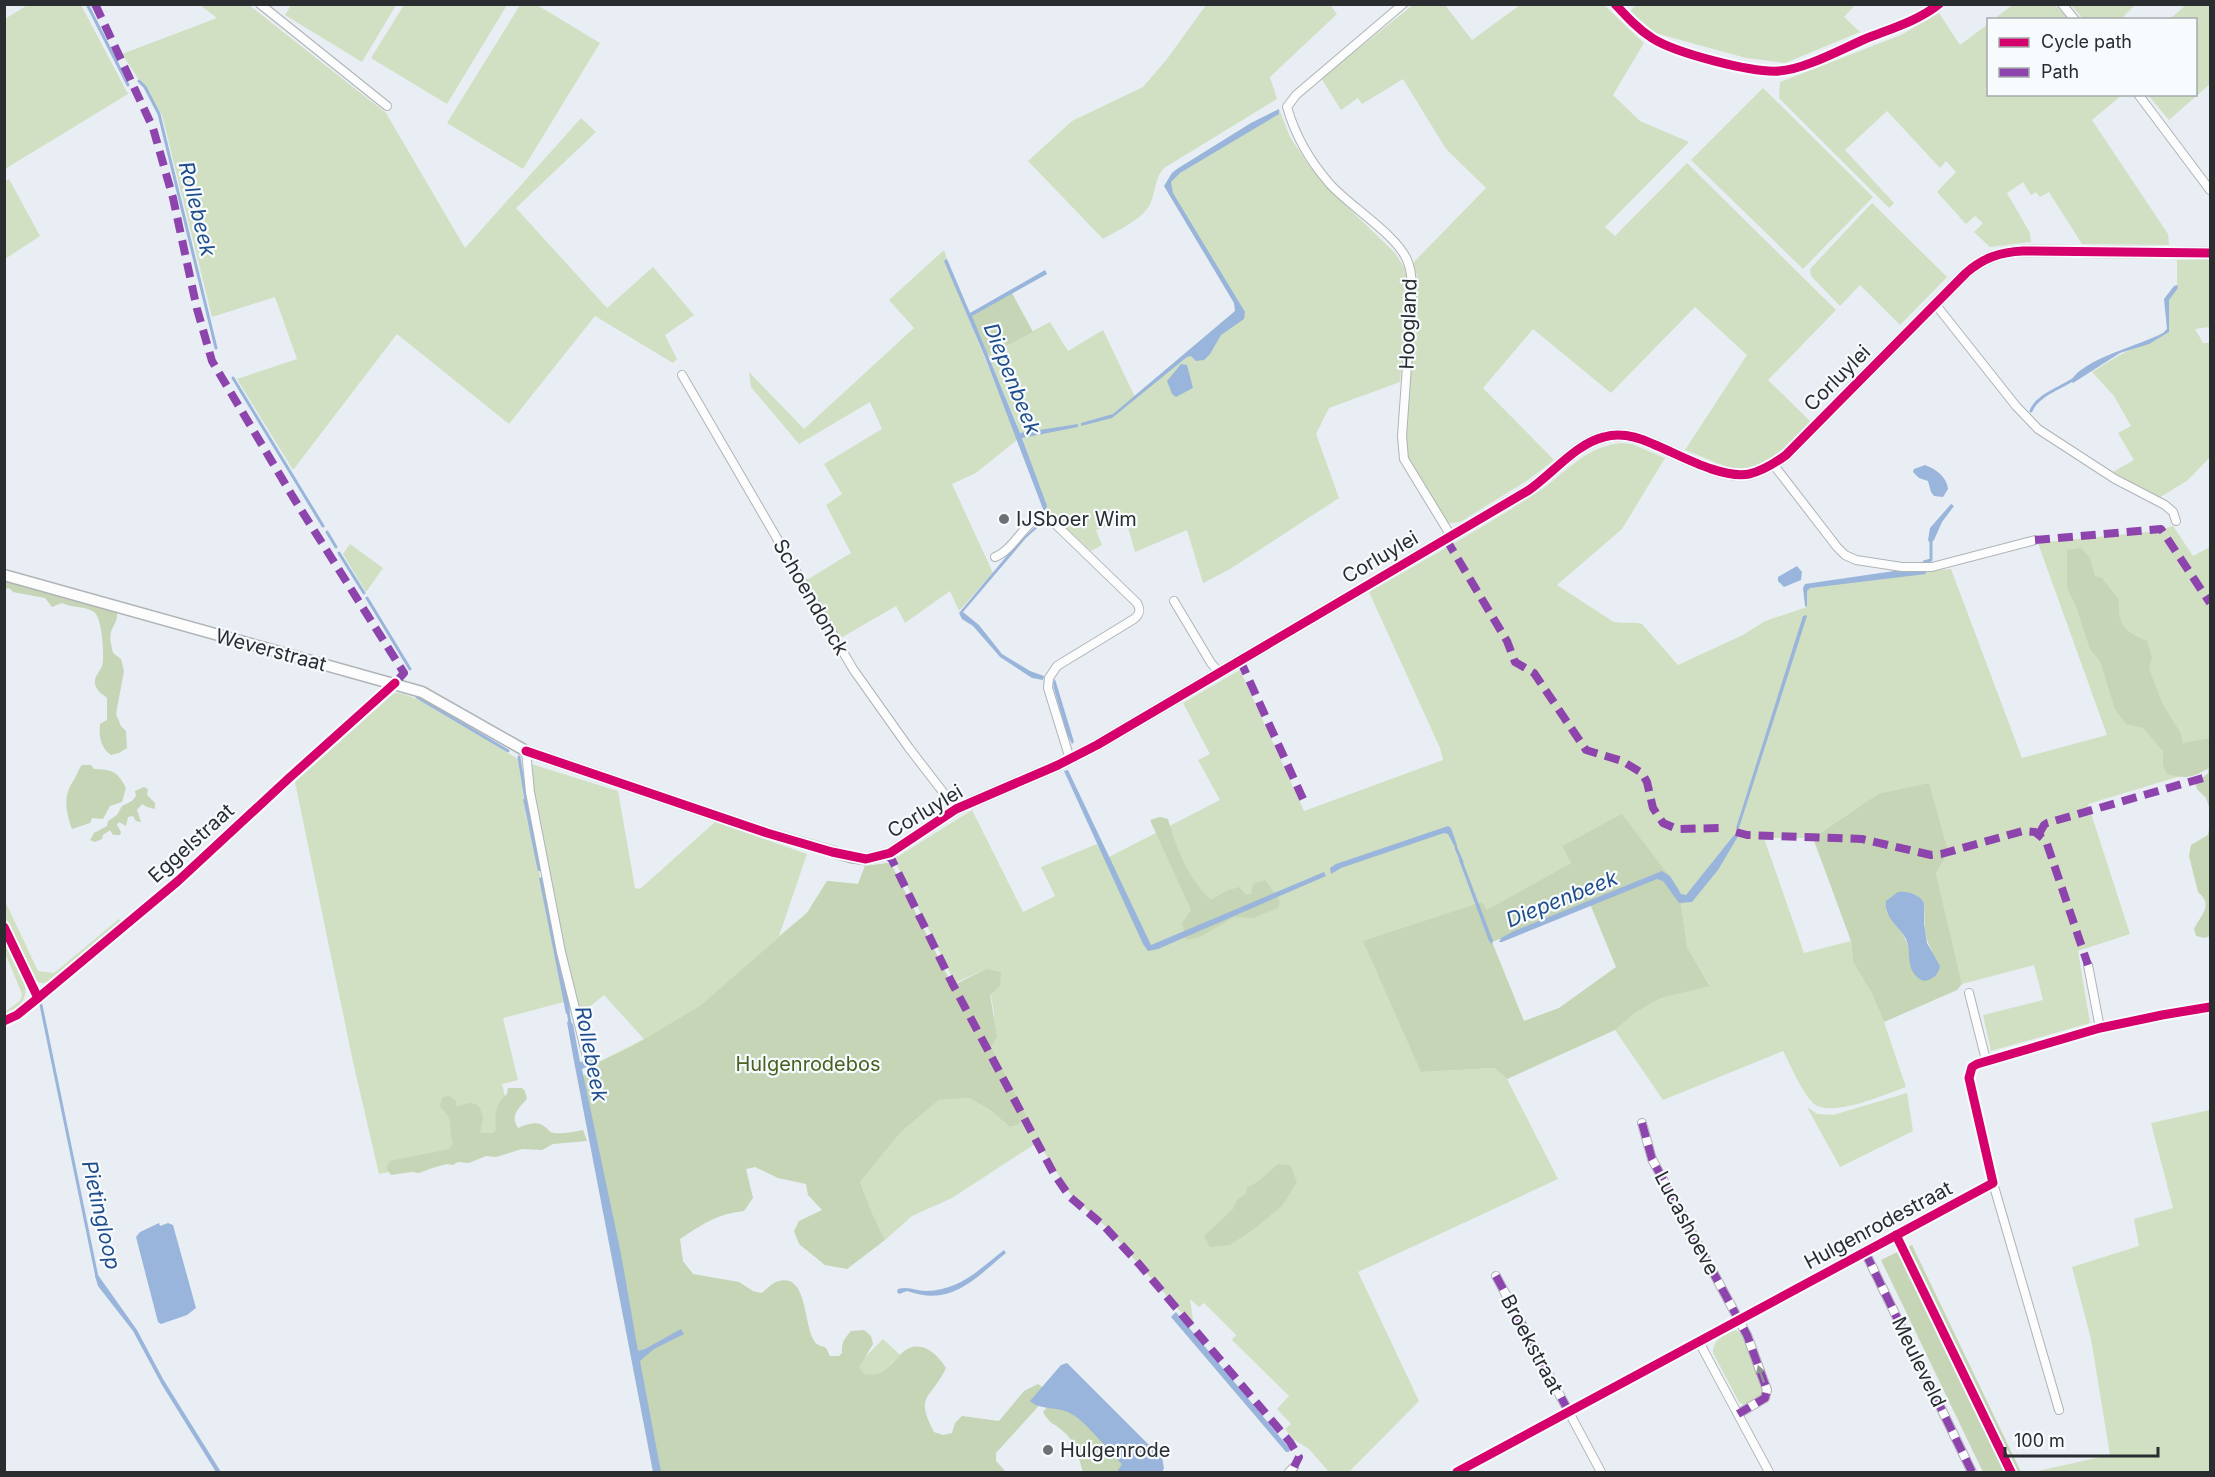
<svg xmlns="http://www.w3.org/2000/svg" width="2215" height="1477" viewBox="0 0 2215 1477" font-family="Inter,sans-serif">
  <rect width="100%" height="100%" fill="#e8eef3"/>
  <g fill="#d1e0c2">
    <path d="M29 4 81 5 128 94 5 169V19Z"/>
    <path d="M2014 4 2055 5 2069 19H1994Z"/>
    <path d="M2187 4 2210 5V84L2169 120 2148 95 2196 94V20L2170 19Z"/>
    <path d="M200 5H249L386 113 465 248 581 118 596 132 516 208 607 308 653 267 694 315 665 335 677 359 673 363 595 316 509 424 397 334 293 470 237 379 297 359 275 297 212 317 162 115 122 54 217 18Z"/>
    <path d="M291 5V4L396 5 362 62 285 15Z"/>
    <path d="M404 5H507L447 104 371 58Z"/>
    <path d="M520 5H537L600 43 523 169 447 123Z"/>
    <path d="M1206 5H1330L1337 14 1270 77 1277 99 1164 168C1154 179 1156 192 1150 204 1142 220 1118 230 1103 239L1028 161 1072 121 1143 87 1167 59Z"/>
    <path d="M1413 5H1445L1472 40 1520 5H1604L1644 43 1613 95 1640 121 1689 142 1605 227 1615 236 1687 163 1836 310 1768 380 1810 421C1790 442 1762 476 1728 467 1713 462 1699 455 1685 450L1747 355 1695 307 1611 393 1533 329 1483 388 1554 460 1528 480 1460 522 1450 523 1446 521 1408 462 1406 435 1417 276 1413 263 1486 188 1446 149 1403 79 1362 104 1358 98 1341 110 1321 78Z"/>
    <path d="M1636 5H1855L1844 17 1860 32 1785 63 1746 58 1655 33 1630 11Z"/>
    <path d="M2071 5H2135L2120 20 2083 19Z"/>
    <path d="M1939 13 1960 45 1988 24V94L2122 95 2092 120 2168 234 2169 245 2082 244 2049 192 2040 197 2036 192 2031 195 2023 182 2007 193 2030 233 2031 242 1990 247 1974 232 1983 223 1975 216 1966 224 1937 192 1956 172 1946 161 1940 168 1887 111 1845 150 1894 203 1889 208 1779 98 1780 82 1901 35Z"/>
    <path d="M1763 88 1873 197 1803 269 1691 160Z"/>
    <path d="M1279 109 1290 137 1310 167 1329 189 1395 253 1404 267 1409 284 1400 382 1329 408 1316 434 1339 498 1230 569 1203 583 1187 530 1135 552 1126 520 1096 530 1102 545 1091 551 1047 510 1022 437 988 355 1050 322 1068 351 1103 330 1135 397 1239 311 1164 186 1172 173 1177 169 1251 123Z"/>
    <path d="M9 179 40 236 5 259V182Z"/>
    <path d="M1872 203 1947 277 1900 325 1860 285 1840 306 1811 276 1810 269Z"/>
    <path d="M944 250 947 259 945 261 1018 439 976 473 952 484 993 573 959 611 950 591 905 623 896 606 839 639 805 581 851 553 826 505 842 494 824 464 882 429 870 402 799 444 751 387 749 372 804 429 914 328 889 300Z"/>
    <path d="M2177 260H2210V327L2195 329 2203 343H2210V457L2188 480 2159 498 2111 473 2134 460 2118 433 2131 426 2114 396 2092 372 2118 356 2168 331 2165 299 2177 287Z"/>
    <path d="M1621 443 1632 444 1665 458 1622 529 1557 585 1612 621C1623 625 1632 621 1642 624L1678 665 1743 635 1765 621 1807 607 1806 585 1951 569 2022 758 2107 735 2038 543 2156 531 2173 526 2193 556 2210 547V779L2207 768 2088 804 2130 934 2078 951 2090 1023 1991 1051 1983 1015 2043 1000 2034 965 1962 984 1936 873 1878 794 1813 838H1764L1804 953 1851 941 1853 962 1871 992 1884 1022 1906 1087C1886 1094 1830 1119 1813 1103 1801 1091 1791 1066 1783 1051L1663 1100 1615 1030 1635 1013 1661 998 1710 985 1687 947 1679 889 1622 815 1562 846 1571 863 1487 911 1482 902 1421 1072 1494 1068 1507 1079 1558 1179 1358 1272 1419 1401 1349 1472H1329L1309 1449 1293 1439 1285 1429 1291 1424 1277 1409 1289 1396 1232 1340 1236 1335 1204 1303 1199 1307 1190 1299 1194 1327 1105 1226 1071 1195 1038 1142 952 1198 912 1216 885 1240 873 1215 860 1182 901 1132 939 1100 969 1098 990 1110 1010 1127H1014L1024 1120 991 1047 994 1013 986 969 955 983 894 859 972 810 1023 912 1055 896 1041 867 1097 844 1105 859 1220 800 1198 760 1210 754 1183 703 1240 670 1304 811 1443 760 1440 748 1369 592C1423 561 1479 530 1532 496 1563 477 1582 447 1621 443Z"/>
    <path d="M350 544 383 568 366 592 343 554Z"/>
    <path d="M394 693C419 691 493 745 518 759L526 816 539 871 564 1002 503 1018 518 1080 502 1084 517 1147 379 1174 353 1062 295 782Z"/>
    <path d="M528 763 618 791 635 888 640 889 715 822 807 854 779 936 807 913 827 881 858 884 865 866 891 864 984 1047 597 1063 644 1039 604 995 578 1016 562 952Z"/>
    <path d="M4 899 38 971 54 973 119 919 122 922C108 934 58 982 44 983 36 984 32 976 28 969L5 917Z"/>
    <path d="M4 936C18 966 44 997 5 1017V1012L20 1001 22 994 5 953Z"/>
    <path d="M1907 1093 1913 1131 1840 1167 1807 1107 1817 1114 1833 1115Z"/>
    <path d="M2210 1110V1472H2033L2110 1455 2091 1339 2072 1267 2139 1246 2134 1219 2173 1208 2151 1123Z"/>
    <path d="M1735 1330 1743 1334 1764 1390 1763 1395 1745 1406 1739 1402 1713 1353C1713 1339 1723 1336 1735 1330Z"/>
    <path d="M883 1339 900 1355 868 1388 851 1371Z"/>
  </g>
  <g fill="#c5d5b5" fill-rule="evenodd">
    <path d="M1012 293 1033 332 988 355 971 316Z"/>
    <path d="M2081 548 2090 558 2095 576 2102 578 2119 600C2117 625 2125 632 2147 641L2152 657 2149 669 2163 705 2180 732 2183 743 2210 738V767C2193 778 2187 779 2167 774L2163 765V751L2143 728 2126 724 2115 709 2100 661 2090 649 2076 606 2067 588V550Z"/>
    <path d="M5 578 111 609 117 613C118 621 113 625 111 632 109 639 112 647 113 653L121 659 124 671 116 714 121 726 126 731 127 748 119 753 111 755C100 747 99 737 100 724L107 720V698C102 694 97 691 95 684 94 676 99 673 102 666 105 659 102 616 94 612 86 606 72 608 62 603L52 607 45 598 13 592 9 588 5 589Z"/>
    <path d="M82 765H91L94 769C112 769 118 772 126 788L122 802 110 806 103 819 92 818 90 823 72 829C65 808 63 796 75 778 78 773 78 770 82 765Z"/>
    <path d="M2210 772V810L2206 798 2197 789 2195 783Z"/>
    <path d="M1929 783 1948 852 1936 873 1962 984 1957 990 1884 1022 1871 992 1853 962 1851 941 1813 838 1878 794ZM1903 892 1916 895 1924 903C1925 920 1923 936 1932 951L1909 954C1910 938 1893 924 1886 910Z"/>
    <path d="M144 787 148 789 147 795 155 803V809L147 807 142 804 137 810 141 822 136 821 133 816 128 817 126 826 119 822 117 825 121 832 120 835H113L110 830 103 835 102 839 95 842 90 840 94 833 107 826 108 821 117 815 122 806 132 801 136 796 135 791Z"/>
    <path d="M1622 814 1679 889 1687 947 1710 986 1661 998 1635 1013 1615 1030 1507 1079 1494 1068 1421 1072 1363 941 1482 902 1487 910 1571 863 1562 846ZM1590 904 1616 967 1559 1008 1524 1021 1492 942Z"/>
    <path d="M1160 817 1168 819C1176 848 1189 880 1211 900L1226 891 1239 887 1246 895 1251 894 1253 884 1265 880 1280 901 1278 908 1253 918 1234 917 1200 937 1186 940 1182 923 1191 910 1150 820Z"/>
    <path d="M2210 824V936L2205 938 2196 936 2194 929C2201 915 2214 905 2198 892L2189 856 2191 845 2208 835Z"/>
    <path d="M887 863 891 864 952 986 986 969 1001 972 1000 986 990 995 997 1037 991 1047 1026 1116C1023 1122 1016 1127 1010 1127L990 1110 969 1098 939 1100 901 1132 860 1182 873 1215 885 1240 847 1269 825 1265 799 1244 794 1231 799 1221 822 1210 808 1195 806 1184 778 1178 755 1167 746 1169 753 1198 744 1211C717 1214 703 1224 680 1239L683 1261 693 1274 739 1282 753 1291 761 1293C767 1290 769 1285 776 1282 810 1269 802 1331 817 1344 819 1346 823 1346 826 1348L830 1356H839L842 1353C841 1343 845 1338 851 1331L864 1330 871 1336 873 1344 859 1367 864 1374C871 1375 876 1375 882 1372 891 1367 896 1358 903 1352 920 1338 937 1353 946 1368 931 1400 914 1394 934 1432L943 1435 952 1433 955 1423 962 1416 999 1421 1024 1391 1038 1384 1047 1390 1044 1400 996 1453V1461L1006 1472H655L581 1078 597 1063 633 1046 700 1006 807 913 827 881 858 884 865 866Z"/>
    <path d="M508 1088H522L525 1091 527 1099C518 1109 510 1115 518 1128 527 1124 537 1120 545 1127 549 1130 549 1132 554 1133 561 1134 575 1132 583 1130L587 1141 553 1144 542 1150 522 1149 496 1157 486 1156 469 1163 458 1162 453 1165 447 1164 432 1168 419 1173 411 1172 391 1175 386 1168 390 1161 449 1149 453 1143C447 1126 456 1121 440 1107L442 1098 448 1095 456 1101V1106C465 1107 466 1099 479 1106L483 1117 480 1133H493L496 1129C494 1115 496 1103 507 1094Z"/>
    <path d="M1278 1164 1290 1165 1297 1182 1282 1206 1254 1229 1230 1245 1210 1247 1204 1236 1233 1209 1237 1200 1246 1194 1247 1187C1259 1183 1267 1173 1278 1164Z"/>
    <path d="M1912 1245 2021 1472H1983L1881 1260Z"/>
    <path d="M1053 1400 1120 1448 1125 1472H1083C1079 1459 1075 1441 1064 1432 1054 1422 1052 1427 1043 1412Z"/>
  </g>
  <g fill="#9ab5db">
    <path d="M1279 109V114L1180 173 1171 182 1173 193 1245 312 1244 319 1221 335 1210 354 1204 360 1196 361 1191 356 1187 357 1112 418 1081 426V423L1113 414 1235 311 1234 303 1164 186 1172 173 1177 169 1251 123Z"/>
    <path d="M947 259 970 313 1045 270 1047 274 972 316 1020 433 1078 424V427L1022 438 1047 506 1045 511 1043 509 985 357 944 261Z"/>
    <path d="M2177 285 2178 288 2169 300V332L2149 344 2120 353 2073 383 2071 381C2082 359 2141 345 2163 333L2167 329 2164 299 2174 286Z"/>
    <path d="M1181 364 1187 365 1193 388 1176 397 1172 394 1167 381Z"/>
    <path d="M1925 465C1936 469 1947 477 1948 489L1943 497 1934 496 1931 492 1928 481 1919 478 1913 472 1914 469Z"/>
    <path d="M1951 504 1954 506 1942 522 1934 540 1930 543 1928 540 1930 528Z"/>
    <path d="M1042 520H1046L1026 538 963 612 979 625 1002 654 1030 671 1044 676 1043 680 1032 678 1000 657 973 626 962 619 959 613 1016 545Z"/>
    <path d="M1797 566 1802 572 1801 580 1784 587 1778 581V577Z"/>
    <path d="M1901 570H1925L1926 574 1810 588 1807 591V607L1805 606 1803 588 1805 584Z"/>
    <path d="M1806 615 1807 616 1739 828H1736L1803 616Z"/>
    <path d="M1055 679 1074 742 1072 744 1067 734 1054 689 1053 683Z"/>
    <path d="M1068 770 1151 945 1324 872 1326 876 1158 949 1148 951 1143 944 1064 771Z"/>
    <path d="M527 798 529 799 541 871H538L537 867 523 799Z"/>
    <path d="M1448 826 1451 828 1457 845V851L1448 834 1444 833 1341 868 1331 874 1330 868 1336 864Z"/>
    <path d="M1734 835 1738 836 1737 838 1718 870 1692 902 1679 903 1663 881 1657 879 1502 942H1499L1501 938 1514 931 1662 871 1670 876 1681 894 1686 895Z"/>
    <path d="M1461 857 1493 941 1492 944 1489 941 1459 860Z"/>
    <path d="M543 877 570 1006 569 1013 566 1014 539 878Z"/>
    <path d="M1898 892C1908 891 1919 894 1924 903V923L1927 943 1940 966C1938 975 1934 979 1924 981 1919 979 1916 977 1913 972 1907 962 1911 950 1906 939 1899 926 1884 918 1886 901Z"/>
    <path d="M570 1021 573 1024 580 1062 594 1059 596 1063 582 1069 621 1254 638 1351 645 1349 681 1329 684 1334 654 1349 640 1361 661 1472H653L573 1056 567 1022Z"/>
    <path d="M159 1223 160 1226 168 1223 173 1225 196 1308 187 1315 161 1324 158 1322 136 1237 140 1232Z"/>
    <path d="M1004 1250 1006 1253C974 1279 952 1307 907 1291L899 1294 897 1292 898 1289C909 1286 916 1291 926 1291 961 1290 978 1270 1004 1250Z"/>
    <path d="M98 1275 137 1330 163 1379 221 1472H216L162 1385 133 1331 98 1286 95 1276Z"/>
    <path d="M1176 1312 1290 1449 1289 1452H1286L1171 1317Z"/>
    <path d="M1067 1363 1148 1444 1161 1450 1164 1469 1161 1472H1117L1122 1464C1107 1450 1087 1422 1070 1413 1057 1406 1041 1411 1030 1401L1061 1365Z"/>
  </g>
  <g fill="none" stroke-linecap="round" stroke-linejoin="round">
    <g stroke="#9ab5db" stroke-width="3">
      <path d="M87 4 128 85"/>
      <path d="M139 81 145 87 159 114 216 348"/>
      <path d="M233 378 323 526"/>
      <path d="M2031 411C2037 395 2061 388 2074 379"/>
      <path d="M327 532 336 547"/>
      <path d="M339 553 364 593"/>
      <path d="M1924 562 1931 560V540"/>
      <path d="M367 598 410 669"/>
      <path d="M417 697 508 751"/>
      <path d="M519 757 526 801"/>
      <path d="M1456 848 1462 862"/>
      <path d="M41 1005 97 1277"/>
      <path d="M568 1010 570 1024"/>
    </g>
    <g stroke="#afb4b7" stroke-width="10">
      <g id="minor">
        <path d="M260 4 387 106"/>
        <path d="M1403 4 1296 95 1287 107C1295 135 1310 161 1329 183 1348 205 1397 235 1407 260 1412 271 1412 284 1412 296L1402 436 1404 459 1451 536"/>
        <path d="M1615 4C1627 17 1638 29 1652 38 1675 53 1752 73 1779 71 1803 70 1842 49 1865 39 1890 29 1918 21 1939 4"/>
        <path d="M2062 4 2075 20"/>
        <path d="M2138 94 2210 190"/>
        <path d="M1936 305 2016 406 2038 429 2115 479 2165 505 2173 512 2176 521"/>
        <path d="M682 375 853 669 909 748 956 809"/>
        <path d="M1773 464 1837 547 1845 555 1856 560 1902 567H1932L2035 540"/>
        <path d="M995 557C1015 550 1027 515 1047 516L1137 603C1141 610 1140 614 1134 619L1057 666 1049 678 1048 688 1070 759"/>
        <path d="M1174 601 1211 663 1219 672"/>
        <path d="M526 751 530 792 561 952 586 1053"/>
        <path d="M4 927 38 998"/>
        <path d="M2088 965 2100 1028"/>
        <path d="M1969 993 1986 1060"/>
        <path d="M4 1021 17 1015 38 998 178 881 288 779 395 683"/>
        <path d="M1642 1123 1652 1159 1747 1335 1767 1390 1765 1398 1738 1414"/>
        <path d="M1993 1183 2059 1410"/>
        <path d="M1865 1252 1972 1472"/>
        <path d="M1496 1276 1601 1472"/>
        <path d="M1699 1342 1769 1472"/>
        <path d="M1289 1472 1294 1467"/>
        <path d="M1457 1472 1993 1183 1969 1078 1972 1067 1977 1064 2100 1028 2162 1015 2210 1007"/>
      </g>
    </g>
    <g stroke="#afb4b7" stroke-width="13">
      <path id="tertiary" d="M4 575 422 692 526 751 767 833 851 857 866 859 890 853 956 809 1058 765 1097 745 1529 490C1552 474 1577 443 1604 437 1621 432 1638 437 1653 444 1680 455 1721 479 1749 474 1763 471 1775 463 1786 455L1966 273C1983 258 2000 252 2023 251L2210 253"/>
    </g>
    <use href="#minor" stroke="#fcfcfd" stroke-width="8"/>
    <use href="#tertiary" stroke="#fcfcfd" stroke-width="10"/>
    <g stroke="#8e44ad" stroke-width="8" stroke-dasharray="15 8" stroke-linecap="butt">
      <path d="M95 4 153 128 173 198 197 309 212 361 293 497 404 673 395 683"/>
      <path d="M1446 539 1507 641 1515 662 1534 673 1586 750 1622 761 1642 773 1647 782 1653 808 1663 823 1677 829 1723 828"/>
      <path d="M2035 540 2161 529 2210 603"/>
      <path d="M1240 660 1303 799"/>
      <path d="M1736 832 1747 835 1862 839 1931 855 1941 854 2023 831 2035 832 2046 841 2088 965"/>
      <path d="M2039 834 2044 825 2047 823 2210 776"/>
      <path d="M886 854 892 860 952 983 1054 1174 1070 1197 1104 1226 1139 1264 1290 1442 1299 1457 1294 1467"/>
      <path d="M1642 1123 1652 1159 1747 1335 1767 1390 1765 1398 1738 1414"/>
      <path d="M1865 1252 1972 1472"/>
      <path d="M1496 1276 1569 1412"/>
    </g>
    <g stroke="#f7fbfe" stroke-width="13">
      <g id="cycleway">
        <path d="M1615 4C1627 17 1638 29 1652 38 1675 53 1752 73 1779 71 1803 70 1842 49 1865 39 1890 29 1918 21 1939 4"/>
        <path d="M526 751 767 833 832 852 866 859 890 853 956 809 1058 765 1097 745 1529 490C1552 474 1577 443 1604 437 1621 432 1638 437 1653 444 1680 455 1721 479 1749 474 1763 471 1775 463 1786 455L1966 273C1983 258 2000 252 2023 251L2210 253"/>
        <path d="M4 927 38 998"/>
        <path d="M4 1021 17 1015 38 998 178 881 288 779 395 683"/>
        <path d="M1896 1235 2011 1472"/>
        <path d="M1457 1472 1993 1183 1969 1078 1972 1067 1977 1064 2100 1028 2162 1015 2210 1007"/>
      </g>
    </g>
    <use href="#cycleway" stroke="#d6006c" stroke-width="9"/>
  </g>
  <defs><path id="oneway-solid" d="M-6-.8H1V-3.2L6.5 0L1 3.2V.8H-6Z" transform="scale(1.5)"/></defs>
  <use fill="#929496" href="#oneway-solid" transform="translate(1761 1374) rotate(-109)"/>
  <g fill="#6c7174" stroke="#f7fbfe" stroke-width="2">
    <circle cx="1004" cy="519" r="6"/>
    <circle cx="1048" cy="1450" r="6"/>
  </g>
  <g text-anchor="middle" stroke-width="4.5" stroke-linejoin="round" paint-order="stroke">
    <g font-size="20" fill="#292d30" stroke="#f7fbfe">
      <text transform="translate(1408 324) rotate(-88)" y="7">Hoogland</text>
      <text transform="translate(1837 378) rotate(-45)" y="7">Corluylei</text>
      <text transform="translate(1380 557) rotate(-30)" y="7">Corluylei</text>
      <text transform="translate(811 597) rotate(60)" y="7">Schoendonck</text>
      <text transform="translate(271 650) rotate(15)" y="7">Weverstraat</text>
      <text transform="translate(925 811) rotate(-31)" y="7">Corluylei</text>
      <text transform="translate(191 843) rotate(-42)" y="7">Eggelstraat</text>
      <text transform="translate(1687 1223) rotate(62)" y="7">Lucashoeve</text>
      <text transform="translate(1878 1225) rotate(-28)" y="7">Hulgenrodestraat</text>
      <text transform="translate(1532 1344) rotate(62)" y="7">Broekstraat</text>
      <text transform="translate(1919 1362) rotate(64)" y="7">Meuleveld</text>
    </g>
    <g font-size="20" fill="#292d30" stroke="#f7fbfe" text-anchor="start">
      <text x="1016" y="526">IJSboer Wim</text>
      <text x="1060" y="1457">Hulgenrode</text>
    </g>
    <g font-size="20" fill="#4b601f" stroke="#f7fbfe">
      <text x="808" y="1071">Hulgenrodebos</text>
    </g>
    <g font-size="21" font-style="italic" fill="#1f4d8c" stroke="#f7fbfe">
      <text transform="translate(197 209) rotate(76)" y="7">Rollebeek</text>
      <text transform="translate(1012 379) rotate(68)" y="7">Diepenbeek</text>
      <text transform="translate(1562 899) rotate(-22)" y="7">Diepenbeek</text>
      <text transform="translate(591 1054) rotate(79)" y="7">Rollebeek</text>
      <text transform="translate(101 1215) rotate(77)" y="7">Pietingloop</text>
    </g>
  </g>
  <rect width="2215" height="1477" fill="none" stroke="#292d30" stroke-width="12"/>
  <rect x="1987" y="18" width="210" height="78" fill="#f7fbfe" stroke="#a5a9ac" stroke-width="1.5"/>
  <rect x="1999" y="38" width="30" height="9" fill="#d6006c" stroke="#a5a9ac" stroke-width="1.5"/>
  <text x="2041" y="48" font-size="18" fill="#292d30">Cycle path</text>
  <rect x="1999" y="68" width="30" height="9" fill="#8e44ad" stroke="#a5a9ac" stroke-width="1.5"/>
  <text x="2041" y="78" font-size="18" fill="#292d30">Path</text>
  <path d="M2005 1447v9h153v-9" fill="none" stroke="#292d30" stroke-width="3"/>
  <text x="2014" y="1447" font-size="18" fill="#292d30" stroke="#f7fbfe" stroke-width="4.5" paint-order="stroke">100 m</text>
</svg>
